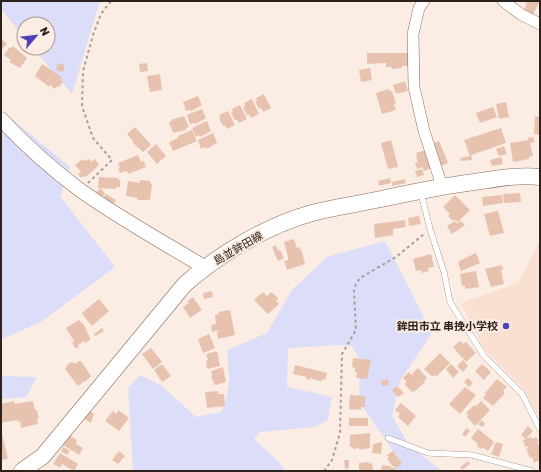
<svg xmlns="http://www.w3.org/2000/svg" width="541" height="472" viewBox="0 0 541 472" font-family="Rubik,'Noto Sans JP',sans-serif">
  <rect width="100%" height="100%" fill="#fbece4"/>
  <path fill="#fae0d1" d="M540 240V419L523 389 484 349 461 303 518 283Z"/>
  <g fill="#dbddf9">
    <path d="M1 1H100L72 94 33 48H48V24H24V37L1 9Z"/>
    <path d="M1 110 70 167 60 196 115 267 42 321 3 339H1Z"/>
    <path d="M385 241 432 333 400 381 392 416 409 445 442 471H395L399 459 359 402 360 360 352 346 338 345 288 348 287 387 332 397 328 420 314 427 260 432 254 439 278 461 285 471H133L128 388 140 375 162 386 196 417 221 412C232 390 229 373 227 350L267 333 292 290 327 257Z"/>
    <path d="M1 376 37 377 26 397 1 399Z"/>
  </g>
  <g fill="#e7c3af">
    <path d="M522 1H540L532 16 525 12V10H524L527 3Z"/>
    <path d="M1 38 7 44 1 50Z"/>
    <path d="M13 46 27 58 20 68 9 62 11 60 4 55 10 47 11 48Z"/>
    <path d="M367 53H408V66H402V68L392 69V67H386V63L367 64Z"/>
    <path d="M58 63 65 65 63 72 56 70Z"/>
    <path d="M147 63 148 71 140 72 139 64Z"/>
    <path d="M42 64 62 77 60 80 63 81 59 87 57 86 55 89 50 85 49 87 35 76Z"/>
    <path d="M370 68 372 80 361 82 359 70Z"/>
    <path d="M160 74 162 90 150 92 147 76Z"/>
    <path d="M405 81 408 91 396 94 393 85Z"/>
    <path d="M389 89V91H392L396 103 394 104 396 110 382 114 376 93Z"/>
    <path d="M264 94 271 108 263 112 261 108 259 109 255 101H257L256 98Z"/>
    <path d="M198 96 202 105 191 111 190 110 186 111 183 102Z"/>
    <path d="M252 99 259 114 251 118 249 114 247 115 243 107 245 106 244 103Z"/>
    <path d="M506 102 509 117 499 119 496 104Z"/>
    <path d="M240 105 247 119 239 123 237 120H235L231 113 233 112 232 109Z"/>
    <path d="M493 107 497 117 480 123 476 113Z"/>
    <path d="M202 109 206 118 195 124 194 123 190 124 187 115Z"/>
    <path d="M228 111 235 125 227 129 225 125 223 126 219 118H221L219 115Z"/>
    <path d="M184 116 189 127 186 128V130L173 133 169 122 172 121 171 120Z"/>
    <path d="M535 116 540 117V135L534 134Z"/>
    <path d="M207 121 211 131 200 137 199 135 196 137 192 128Z"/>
    <path d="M135 127 151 145 143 152 132 142 133 141 127 134Z"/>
    <path d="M501 128 506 143 471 155 472 160 461 161 460 158 470 156 464 140Z"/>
    <path d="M192 130 197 141 173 151 169 142 178 138V136Z"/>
    <path d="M213 133 217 143 206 149 205 147 201 149 198 140Z"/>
    <path d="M533 137 535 142 530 143 533 156 529 157V159L513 162 510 143 528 140V138Z"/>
    <path d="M391 140 398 167 388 169 381 143Z"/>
    <path d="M439 141 448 163 441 166 432 144Z"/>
    <path d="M156 144 166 156 157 164 147 152Z"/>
    <path d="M504 146 507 154 499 156 496 149Z"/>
    <path d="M425 150 432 168 424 171 422 167 417 169 415 163 418 162 416 157 417 156 416 153Z"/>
    <path d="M138 155 141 162 144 161 146 167 128 174 127 171 120 173 118 168 120 167 118 163Z"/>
    <path d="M501 157 503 164 492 166 490 160Z"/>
    <path d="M84 159 86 161 89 159 91 162 95 159 99 165 87 176 84 177 83 176 81 178 78 174 81 172 75 165 81 160 82 161Z"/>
    <path d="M422 169 424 175 417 177 415 171Z"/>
    <path d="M99 177 118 178V179L120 180V187H116V189L98 188Z"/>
    <path d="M390 178 391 183 379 186 378 181Z"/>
    <path d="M405 179 406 183 392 186V182Z"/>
    <path d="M140 180 150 181V183L152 184 150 200H137L138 198 126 196 128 181 140 183Z"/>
    <path d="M101 188 105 194 101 198 96 192Z"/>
    <path d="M520 193 521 202 504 203 503 194Z"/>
    <path d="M106 194 116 200 113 206 102 200Z"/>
    <path d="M455 195 470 210 458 222 455 220 453 221 448 216 450 214 443 207Z"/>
    <path d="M502 195 503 203 483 206 482 197Z"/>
    <path d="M498 211 504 233 490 236 484 214Z"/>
    <path d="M419 216 421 224 409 226 408 218Z"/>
    <path d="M405 220 406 227 393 229V235L375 238 374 224Z"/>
    <path d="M455 221 457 224 455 225 461 221 465 225 452 234 447 226Z"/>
    <path d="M294 239 297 248 299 247 302 252 305 264 287 270 284 261 288 260V257L284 242Z"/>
    <path d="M276 245 278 251 280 250 284 258 278 261 272 247Z"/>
    <path d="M476 253 480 263 461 271 458 263 460 262 459 261Z"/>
    <path d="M431 254 434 267 428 268 429 271 422 273 421 270 416 271 413 259Z"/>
    <path d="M502 265 503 270H501L504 284 491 287 485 269Z"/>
    <path d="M476 271 479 287 465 289V286H462L460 274Z"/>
    <path d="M212 291 213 297 204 299 203 293Z"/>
    <path d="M263 292 267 296 271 292 278 298 276 301 279 304 268 314 254 300Z"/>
    <path d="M193 297 202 310 190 318 183 307 189 303 187 301Z"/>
    <path d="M99 299 109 311 92 326 83 315 82 313Z"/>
    <path d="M230 310 235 335 218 339 217 332 220 330 212 332 211 325 216 324 215 315 219 314 218 312Z"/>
    <path d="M79 320 82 324 83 323 90 338V340L85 343 84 341 78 345 79 347 76 349 72 343 74 341 66 328Z"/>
    <path d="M102 328 104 331 95 336 94 334Z"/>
    <path d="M209 334 215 348 203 353 198 339Z"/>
    <path d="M460 341 463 344 466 342 476 353 466 362 453 347Z"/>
    <path d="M151 348 162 362 153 369 142 354Z"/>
    <path d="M217 351 220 366 207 369 206 361 208 360 206 354Z"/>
    <path d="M440 353 450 363 437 376 435 375 433 377 424 369Z"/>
    <path d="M353 358 371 360 367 379 356 378 357 372H355V368L352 367Z"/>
    <path d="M463 360 468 366 463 372 457 366Z"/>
    <path d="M79 361H81L91 376 85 382 84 381 78 386 65 369 67 367 66 366 71 362 72 363 74 362 75 364Z"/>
    <path d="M162 364 171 376 162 382 154 370Z"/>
    <path d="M451 364 459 372 453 378 446 369Z"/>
    <path d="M482 364 491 372 484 380 475 371Z"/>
    <path d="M295 365 327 373 325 380 322 379V381H320L310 378V380L306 379 307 377 293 374Z"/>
    <path d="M223 367 226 382 215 385 211 376 212 375 211 371Z"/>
    <path d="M418 368 427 378 424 381 425 382 414 392 413 391 412 392 404 384 407 382 403 378 409 372 411 375Z"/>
    <path d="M468 378 473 383 469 387 464 382Z"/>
    <path d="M388 379 389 385 382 386 381 381Z"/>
    <path d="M497 379 507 387 503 391 505 393 493 406 483 398 486 394 485 393Z"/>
    <path d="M397 386 404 393 398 397 392 390Z"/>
    <path d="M465 387 476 395 460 414 449 404Z"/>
    <path d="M218 391V394H224L225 406 207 408 205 392Z"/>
    <path d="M350 395 365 396V407H361V410L349 409Z"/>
    <path d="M14 401V404L33 401 35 410H37L39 419H37L38 424 21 428 20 421 18 422 17 420 1 423V404Z"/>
    <path d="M481 401 490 410 475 426 467 417 468 415 466 413 474 405 476 406Z"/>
    <path d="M401 403 416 416 408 426 398 417 400 414 395 410Z"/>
    <path d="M88 410 94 414 91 423 84 419Z"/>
    <path d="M118 410 129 418 119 431 105 421 113 411 116 414Z"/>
    <rect x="349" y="418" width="19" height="8"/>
    <path d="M482 420 485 424 482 427 478 424Z"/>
    <path d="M528 426 533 431 526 439 521 435Z"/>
    <path d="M467 428 470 431 465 437 462 434Z"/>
    <path d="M1 429 8 459 1 460Z"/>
    <path d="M478 429 494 442 488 451 482 447 481 449 477 446 478 444 471 438Z"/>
    <path d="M370 433V448L359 450V448L353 449V447H350V435Z"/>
    <path d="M69 435 77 440 76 444 83 448 79 455 63 445Z"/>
    <path d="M531 437 533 439 536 437 539 442H537L540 448V460L534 463 532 457 530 458 526 449 529 448 528 446 525 447 523 440Z"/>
    <path d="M382 442 381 454 372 453 373 444Z"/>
    <path d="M496 442 503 444 499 457 491 454Z"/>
    <path d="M63 447 70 451 67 455 61 451Z"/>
    <path d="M119 451 125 456 118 464 112 460Z"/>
    <path d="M393 451 402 464 396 468 394 466 393 467 387 458 389 457 387 455Z"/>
    <path d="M60 453 78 464 74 471 62 464 60 468 53 464Z"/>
    <path d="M344 460H349V468L345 469Z"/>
    <path d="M468 461 470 464 462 470 460 467Z"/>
    <path d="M369 462V464L372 463 373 471H359V463Z"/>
    <path d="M382 465 391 466V468H396L395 471H381Z"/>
  </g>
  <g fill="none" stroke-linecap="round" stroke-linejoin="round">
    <g stroke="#896957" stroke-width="6">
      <g id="service">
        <path d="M421 193 430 229 444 272 450 302 484 356 522 394 540 429"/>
        <path d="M388 438 428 453 472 455 532 471"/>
      </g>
    </g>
    <g stroke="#896957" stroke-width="12">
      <g id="minor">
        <path d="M424 1 419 8 413 34 414 87 424 131 442 186"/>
        <path d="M503 1 522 15 540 24"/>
      </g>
    </g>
    <g stroke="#896957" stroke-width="15">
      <path id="tertiary" d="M1 119C25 145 52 169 80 190 119 218 163 242 204 267"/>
    </g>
    <g stroke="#896957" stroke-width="17">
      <path id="secondary" d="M22 471 43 456 185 284C221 253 266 226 312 213 334 207 358 204 381 199 409 193 438 187 467 183 491 180 517 174 540 177"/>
    </g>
    <g stroke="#ac9e96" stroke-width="2" stroke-dasharray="3 3" stroke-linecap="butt">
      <path d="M88 183 112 160 93 138 82 106 83 71 93 35 101 14 111 1"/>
      <path d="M324 471 332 460 340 433 342 354 356 330 354 291 356 284 360 278 396 257 424 234"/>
    </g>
    <use href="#service" stroke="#fff" stroke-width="5.5"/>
    <use href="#minor" stroke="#fff" stroke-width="11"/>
    <use href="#tertiary" stroke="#fff" stroke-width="14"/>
    <use href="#secondary" stroke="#fff" stroke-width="16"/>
  </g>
  <circle fill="#4d40b7" stroke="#fbece4" stroke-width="1.5" cx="506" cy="326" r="4"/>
  <g text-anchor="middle" stroke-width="4" stroke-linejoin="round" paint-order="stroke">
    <g font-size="11" fill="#2e2119" stroke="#fbece4">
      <text transform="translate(238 248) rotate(-30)" y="4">島並鉾田線</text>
    </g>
    <g font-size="11" font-weight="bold" fill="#2e2119" stroke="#fbece4" text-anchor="end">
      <text x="498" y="330">鉾田市立 串挽小学校</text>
    </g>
  </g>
  <rect width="541" height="472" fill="none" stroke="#2e2119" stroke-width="4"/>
  <g transform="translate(36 36) rotate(62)"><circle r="19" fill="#fbece4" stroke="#a99b93"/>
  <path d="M0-3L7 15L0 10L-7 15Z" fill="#4d40b7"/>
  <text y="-6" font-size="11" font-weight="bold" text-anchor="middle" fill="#2e2119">N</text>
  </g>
</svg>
